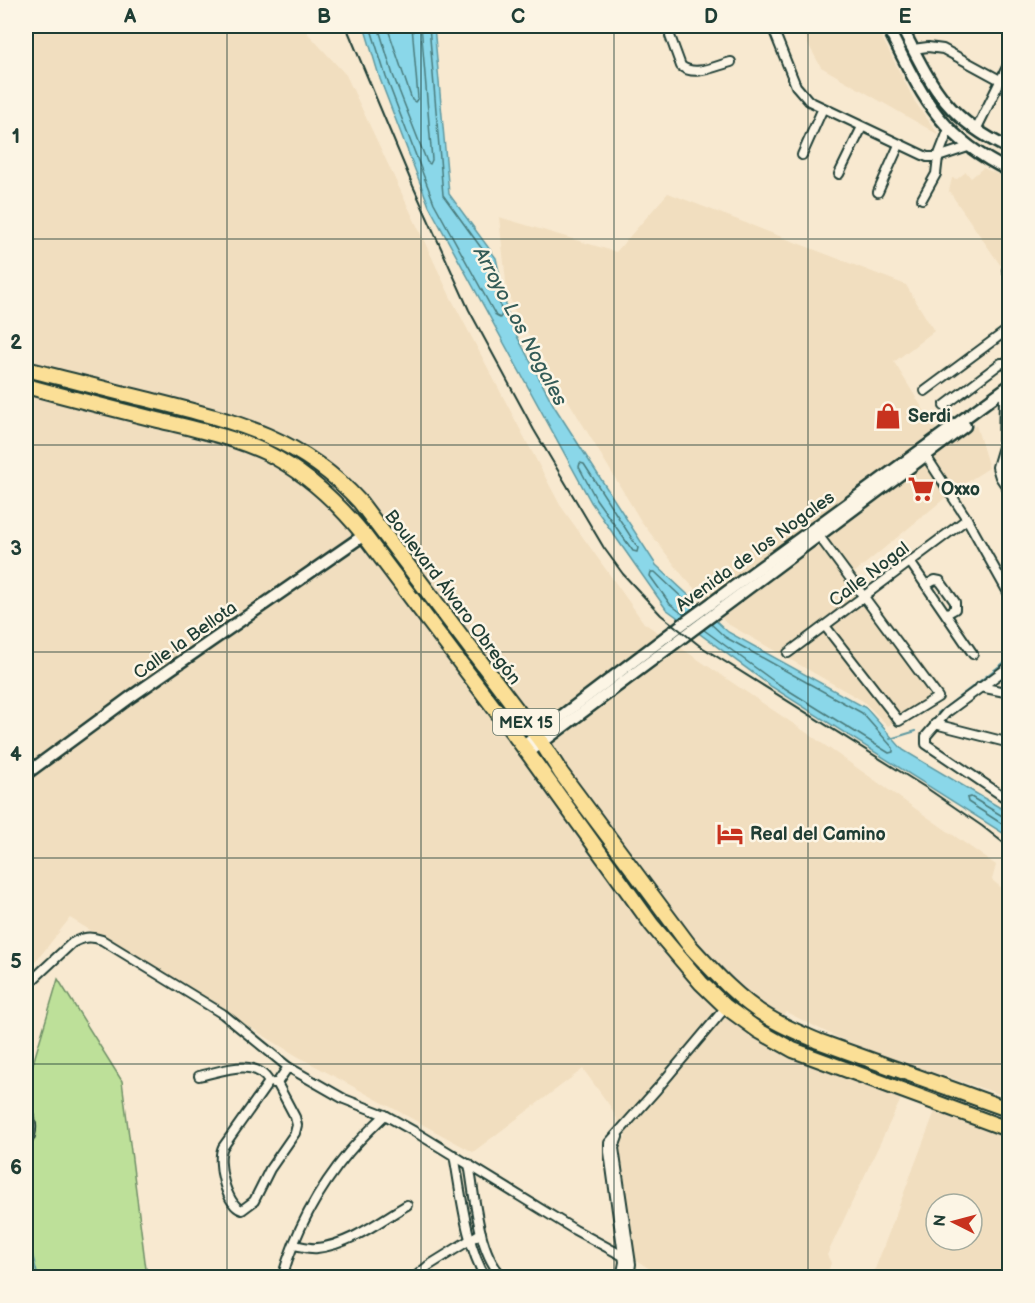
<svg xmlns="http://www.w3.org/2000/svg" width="1035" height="1303" viewBox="0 0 1035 1303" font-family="'Balsamiq Sans',sans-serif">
  <rect width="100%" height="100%" fill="#f8e9d0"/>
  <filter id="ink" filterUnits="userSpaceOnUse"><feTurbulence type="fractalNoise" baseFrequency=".0167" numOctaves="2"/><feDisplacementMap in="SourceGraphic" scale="12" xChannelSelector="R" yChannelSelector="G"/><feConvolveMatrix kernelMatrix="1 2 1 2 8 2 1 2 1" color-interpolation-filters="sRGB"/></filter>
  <g filter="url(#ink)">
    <g fill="#f1debf" fill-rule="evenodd">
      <path d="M26 26H301L346 75 451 298 560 505 644 623 810 735 996 865 992 880 1009 894V1097L885 1057 832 1035 786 1012 762 1039 901 1099 827 1255 831 1263 826 1277H662L633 1258 616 1149 626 1136 610 1106 583 1069 473 1152 297 1056 70 918 26 974Z"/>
      <path d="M802 26H876L915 102 939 135 821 67 808 44Z"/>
      <path d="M983 168 1009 179V260L1001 266 949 191 952 178 957 179 966 172 971 178Z"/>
      <path d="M668 193 906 285 934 331 894 362 936 430 952 444 976 425 989 468 956 489 854 573 943 692 888 726 863 701 726 623 683 576 641 521 516 314 507 291 499 217 616 252Z"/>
      <path d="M935 1111 1009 1139V1277H872ZM936 1204H972V1240H936Z"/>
    </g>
    <path fill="#bde099" stroke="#6e8e66" stroke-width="1.5" d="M58 979 122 1081 147 1277 26 1278V1087Z"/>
    <path fill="#8ad7e9" stroke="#5f99a1" stroke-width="1.5" d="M364 26H434L449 194 496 258 510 323 554 406 656 565 728 632 866 708 903 750 1009 813V837L772 687 666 609 591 502 429 206 380 79Z"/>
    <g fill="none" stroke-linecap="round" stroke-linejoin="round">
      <g stroke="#4a7b7c" stroke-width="1.5">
        <path d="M370 26 386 77 434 203 496 316 500 318 502 314 490 260 443 195 429 26"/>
        <path d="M378 26 393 75 427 162 430 164 432 160 421 26"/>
        <path d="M387 26 412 100 415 102 418 98 412 26"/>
        <path d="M580 463 584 464 638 548 637 552 633 551 596 499 579 467Z"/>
        <path d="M684 615 670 604 650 576 651 572H655L693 608"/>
        <path d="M704 630 775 682 889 753 893 752V748L862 713 725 637 711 624"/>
        <path d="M1010 817H1004L971 797 967 798 968 802 1010 829"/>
      </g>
      <g stroke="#5f99a1" stroke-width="2">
        <path d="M938 713 1010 658"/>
        <path d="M890 739 916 731"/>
        <path d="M26 1205 31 1250 38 1278"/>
      </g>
      <g stroke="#1f3d34" stroke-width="12">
        <g id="street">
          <path d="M672 26 670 36 681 66C695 77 715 66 731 62"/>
          <path d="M772 26 796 86 809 101 927 157H938L968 147"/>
          <path d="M1006 26 1010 27"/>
          <path d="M913 49 928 47 943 49 1000 80"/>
          <path d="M976 130 1010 61"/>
          <path d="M802 155 823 108"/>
          <path d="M839 174 862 127"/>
          <path d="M878 192 899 145"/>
          <path d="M922 199 936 174 938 157 949 129"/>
          <path d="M1007 270 1010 268"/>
          <path d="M925 391 1010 328"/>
          <path d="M1004 398 1003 447 997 467 1000 477 1010 492"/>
          <path d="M944 406 1001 363H1004L1010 368"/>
          <path d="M924 453 967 519 1010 596"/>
          <path d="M999 472 1010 464"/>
          <path d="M819 536 938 697 899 721 825 626"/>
          <path d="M910 562 973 654"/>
          <path d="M926 585 935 580 940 581 955 602V609L946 614"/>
          <path d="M788 653 967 519"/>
          <path d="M1010 666 946 713 926 736V744L1010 801"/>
          <path d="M980 687 1010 693"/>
          <path d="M935 724 1010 743"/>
          <path d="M26 986 72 943C83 937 90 936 102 940L223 1014 288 1067 344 1099 385 1115 417 1133 575 1230 623 1256"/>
          <path d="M199 1076C223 1071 255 1057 269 1082"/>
          <path d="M269 1082 223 1147C216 1161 226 1205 242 1210L254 1201 270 1169 295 1133 297 1125 295 1117 277 1083"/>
          <path d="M274 1083H277L288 1067"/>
          <path d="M26 1101C29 1116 36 1130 26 1143"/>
          <path d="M618 1137 614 1148 631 1264 629 1278"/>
          <path d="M454 1155C461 1192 466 1247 486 1278"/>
          <path d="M469 1164C475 1196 478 1258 505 1278"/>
          <path d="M294 1245C301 1246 310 1249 317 1248 349 1245 380 1221 407 1205"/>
          <path d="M282 1278C295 1232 319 1188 349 1152 360 1139 373 1127 385 1115"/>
          <path d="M414 1278 428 1266 481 1233"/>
          <path d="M621 1278 624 1262 609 1152V1143L657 1089 726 1007"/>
        </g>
      </g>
      <g stroke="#1f3d34" stroke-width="15">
        <g id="secondary">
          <path d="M887 26C921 93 937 136 1010 171"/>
          <path d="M901 26C932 86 945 118 1010 149"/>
          <path d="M522 746 680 626 1010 385"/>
          <path d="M528 753 965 426"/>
          <path d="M26 774 132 696 364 535"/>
        </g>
      </g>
      <g stroke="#1f3d34" stroke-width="18">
        <g id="highway">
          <path d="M26 369C67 379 108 390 150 400 233 421 300 436 360 502L542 743 561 773 689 945C713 971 738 999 768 1017 784 1027 802 1034 818 1041L1010 1110"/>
          <path d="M26 386C70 398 114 409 158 420 194 429 234 437 267 453 305 472 338 503 364 535L528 753 652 925 701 983 726 1007 759 1031 793 1050 1010 1130"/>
        </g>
      </g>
      <use href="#street" stroke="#fcf5e5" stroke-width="8"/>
      <use href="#secondary" stroke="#fcf5e5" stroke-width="10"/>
      <use href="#highway" stroke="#fbdf96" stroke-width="14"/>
      <path stroke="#1f3d34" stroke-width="2" d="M346 26 413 186 469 310 534 430 604 548 623 574 661 615 700 646 928 789 982 826 1010 848"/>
    </g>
  </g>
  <path fill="none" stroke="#1f3d34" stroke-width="1.5" stroke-opacity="0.55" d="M227 26V1278M421 26V1278M614 26V1278M808 26V1278M26 239H1010M26 445H1010M26 652H1010M26 858H1010M26 1064H1010"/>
  <defs>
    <g id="shop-bare" transform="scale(2.07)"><path d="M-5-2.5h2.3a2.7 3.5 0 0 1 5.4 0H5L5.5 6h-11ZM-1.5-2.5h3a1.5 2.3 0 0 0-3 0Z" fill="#c8321e" stroke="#fcf5e5" stroke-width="2.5" paint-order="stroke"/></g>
    <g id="supermarket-bare" transform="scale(2.07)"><path d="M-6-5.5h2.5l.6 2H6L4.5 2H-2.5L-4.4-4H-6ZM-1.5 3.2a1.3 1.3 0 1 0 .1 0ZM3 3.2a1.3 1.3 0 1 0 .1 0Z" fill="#c8321e" stroke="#fcf5e5" stroke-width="2.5" paint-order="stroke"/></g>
    <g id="hotel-bare" transform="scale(2.07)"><path d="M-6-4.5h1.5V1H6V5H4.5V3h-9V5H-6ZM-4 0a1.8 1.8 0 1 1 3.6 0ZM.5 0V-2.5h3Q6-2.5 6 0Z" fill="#c8321e" stroke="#fcf5e5" stroke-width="2.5" paint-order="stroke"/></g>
  </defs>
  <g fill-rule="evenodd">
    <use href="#shop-bare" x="888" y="416"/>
    <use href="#supermarket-bare" x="921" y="489"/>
    <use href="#hotel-bare" x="730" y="834"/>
  </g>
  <g text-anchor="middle" stroke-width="5" stroke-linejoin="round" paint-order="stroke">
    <rect fill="#fcf5e5" stroke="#617469" stroke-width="1.5" x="493" y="709" width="66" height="26" rx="4.5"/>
    <g font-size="16" font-weight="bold" fill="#1f3d34">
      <text x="526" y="728">MEX 15</text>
    </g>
    <g font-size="18" font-weight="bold" fill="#1f3d34" stroke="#fcf5e5" text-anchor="start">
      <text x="908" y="422">Serdi</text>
      <text x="941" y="495">Oxxo</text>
      <text x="750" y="840">Real del Camino</text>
    </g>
    <g font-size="18" fill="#1f3d34" stroke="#fcf5e5">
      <text transform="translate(755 551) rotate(-36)" y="6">Avenida de los Nogales</text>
      <text transform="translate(869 574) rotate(-37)" y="6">Calle Nogal</text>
      <text transform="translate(453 597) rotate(53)" y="6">Boulevard Álvaro Obregón</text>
      <text transform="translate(185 640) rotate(-35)" y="6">Calle la Bellota</text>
    </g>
    <g font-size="20" font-style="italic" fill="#345c58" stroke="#fcf5e5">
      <text transform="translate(521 326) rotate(62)" y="7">Arroyo Los Nogales</text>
    </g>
  </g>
  <rect width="1035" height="1303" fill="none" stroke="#fcf5e5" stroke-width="66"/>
  <g transform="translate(954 1222) rotate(276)"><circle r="28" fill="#fcf5e5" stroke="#a4ab9e" stroke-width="1.5"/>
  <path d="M0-4.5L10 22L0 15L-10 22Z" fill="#c8321e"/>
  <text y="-9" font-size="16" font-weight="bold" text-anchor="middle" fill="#1f3d34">N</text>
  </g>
  <rect x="33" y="33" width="969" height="1237" fill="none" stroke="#1f3d34" stroke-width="2"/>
  <g font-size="20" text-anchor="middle" font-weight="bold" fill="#1f3d34">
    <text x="130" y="23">A</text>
    <text x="324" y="23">B</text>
    <text x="518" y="23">C</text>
    <text x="711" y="23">D</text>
    <text x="905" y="23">E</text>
    <text x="16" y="143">1</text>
    <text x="16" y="349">2</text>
    <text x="16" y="555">3</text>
    <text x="16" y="761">4</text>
    <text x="16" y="968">5</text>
    <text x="16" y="1174">6</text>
  </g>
</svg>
